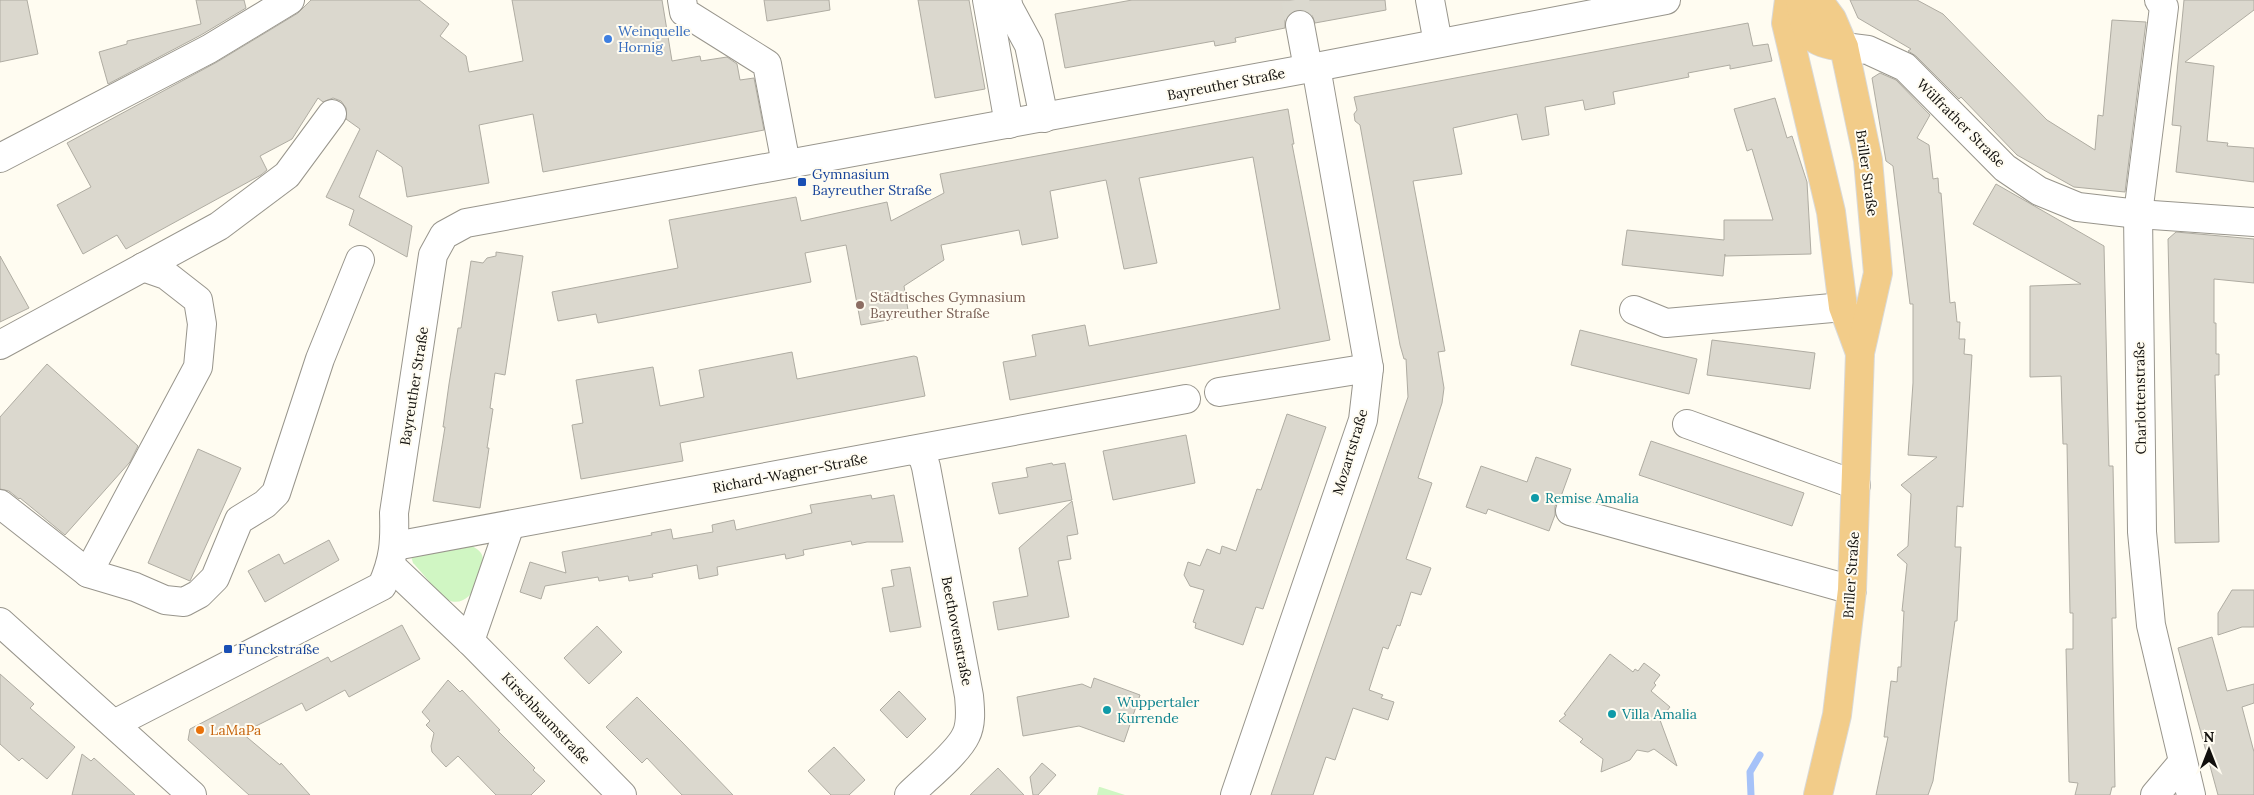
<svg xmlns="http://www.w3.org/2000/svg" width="2254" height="795" viewBox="0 0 2254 795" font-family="Lora,serif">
  <rect width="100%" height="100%" fill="#fffcf1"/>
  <g fill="#d0f6c3">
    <path d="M471 545C475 548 480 550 482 555 487 569 472 611 448 600 438 594 422 572 413 563L411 556Z"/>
    <path d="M1099 787H1100L1125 795H1097Z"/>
  </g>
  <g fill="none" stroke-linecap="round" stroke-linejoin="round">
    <path stroke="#a6c2f8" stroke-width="7" d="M1751 795 1750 772 1760 755"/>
  </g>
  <g fill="#dbd8ce" stroke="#afaca2">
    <path d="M0 0H27L38 54 0 62Z"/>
    <path d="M196 0H244L246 8 201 35 108 84 99 52 127 44V41L201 24Z"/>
    <path d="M311 0H419L449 24 440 36 466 56 469 72 523 61 512 0H662L672 61 700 56 701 61 727 57 737 64 740 80 754 78 764 130 543 172 533 114 479 125 489 183 407 197 402 167 377 150 359 197 412 226 407 257 349 225 354 210 326 197 360 129 346 119V108L341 101 333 98 323 102 318 98 292 139 260 156 267 170 261 175 126 249 117 235 83 254 57 205 91 187 67 143 217 62 298 13Z"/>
    <path d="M764 0H829L830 10 767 21Z"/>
    <path d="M918 0H969L985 89 935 98Z"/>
    <path d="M1132 0H1385L1386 10 1315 23 1312 15 1305 10H1298L1290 13 1285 20V28L1235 38 1236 42 1215 46 1214 41 1065 68 1055 14Z"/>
    <path d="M1850 0H1917L1943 14 2047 120 2095 150 2098 115 2103 116 2112 20 2146 22 2125 192 2074 187 2017 155 1961 97 1959 99 1916 56 1908 51 1911 49 1858 18Z"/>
    <path d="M2184 0H2254V10L2185 62 2214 66 2207 141 2228 143 2227 146 2254 148V182L2176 172 2181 126 2172 125Z"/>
    <path d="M1748 23 1753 46 1768 44 1772 61 1730 69V65L1688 73 1689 77 1613 92 1615 104 1585 110 1583 100 1545 107 1549 135 1522 140 1517 114 1453 128 1462 174 1413 181 1445 351 1438 352 1444 388 1442 403 1418 478 1432 483 1406 559 1431 568 1421 595 1411 592 1400 626 1397 625 1388 649 1383 647 1369 690 1383 695 1381 698 1394 702 1388 720 1353 708 1335 760 1326 757 1313 795H1271L1408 397 1406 359H1404L1400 345 1360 125 1355 121 1354 114 1357 110 1354 97Z"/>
    <path d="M1880 73 1896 80 1930 115 1917 138 1929 145 1933 179 1938 178 1939 193H1941L1950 303 1955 302 1957 322H1960L1959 339H1965L1964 354 1972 355 1963 507 1957 506 1955 547H1961L1957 621H1955L1933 781 1928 795H1876L1888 737H1884L1891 681 1897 682 1898 667H1901L1904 611H1902L1907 564 1897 555 1908 546 1911 494 1901 485 1937 457 1908 455 1913 383V304H1910L1893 166 1886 161 1872 78Z"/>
    <path d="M1775 98 1787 138 1792 136 1807 182 1811 254 1725 256V254L1723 276 1622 265 1627 230 1724 240V220H1773L1752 149 1747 151 1734 109Z"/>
    <path d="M1288 109 1294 144H1292L1330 340 1010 400 1003 362 1036 356 1032 335 1085 325 1089 346 1280 309 1253 157 1139 178 1157 263 1124 269 1106 180 1050 191 1058 238 1022 245 1019 230 941 245 944 260 904 286 909 316 861 325 846 245 805 253 811 282 598 323 596 314 558 321 552 292 678 268 669 220 796 197 801 221 887 202 891 221 944 193 940 174Z"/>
    <path d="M1996 184 2104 246 2109 466H2113L2116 618H2112L2115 787H2112L2110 795H2075L2078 783 2069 782 2066 649H2073V613H2070L2067 444H2063L2061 376 2030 377V286L2081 284 1973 224Z"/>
    <path d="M2176 232 2254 239V283L2214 279V323H2216V354H2219V375H2215L2219 542 2175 543 2168 239Z"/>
    <path d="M496 252 523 256 505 375 495 373 490 408 493 409 487 448H489L480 508 433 501 445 427H443L449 384 458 328H461L471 261 483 263 487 258 496 256Z"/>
    <path d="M0 256 29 308 0 322Z"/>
    <path d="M1580 330 1697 359 1689 394 1571 365Z"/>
    <path d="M1712 340 1815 353 1810 389 1707 375Z"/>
    <path d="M792 352 797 379 914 356 917 357 925 396 680 443 683 461 581 479 572 425 583 423 576 380 653 367 660 406 704 397 699 370Z"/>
    <path d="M47 364 138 446 130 462 65 535 20 498 19 499 9 491 0 489V417Z"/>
    <path d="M1287 414 1326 427 1263 609 1256 607 1243 645 1195 628 1196 623 1193 622 1204 590 1190 586 1184 575 1188 562 1200 566 1207 549 1220 554 1222 546 1236 551 1257 489 1261 490Z"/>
    <path d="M1186 435 1195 483 1113 500 1103 451Z"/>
    <path d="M1651 441 1804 493 1792 526 1639 475Z"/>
    <path d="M198 449 241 468 190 581 148 563Z"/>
    <path d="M1536 457 1571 469 1560 499 1555 506V515L1549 531 1488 509 1486 514 1466 507 1481 466 1527 482Z"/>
    <path d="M1052 463 1053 465 1065 463 1072 500 999 514 992 483 1028 477 1026 468Z"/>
    <path d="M871 495 872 499 894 495 903 542H867L852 545 851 541 803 550 804 555 786 559 785 554 717 567 718 575 699 579 697 565 652 574 653 577 629 581 628 576 599 581 598 577 545 586 541 599 520 592 530 562 566 573 562 552 652 535 651 533 671 529 673 539 713 532 712 525 734 520 736 530 812 513 810 505Z"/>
    <path d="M1072 501 1078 534 1067 536 1071 559 1058 561 1069 617 998 630 993 602 1028 596 1019 548Z"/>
    <path d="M329 540 339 560 265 602 248 571 279 554 284 564Z"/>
    <path d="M910 567 921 627 890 632 882 588 894 586 891 570Z"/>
    <path d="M2232 590H2254V627H2242L2218 635V613Z"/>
    <path d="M402 625 420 659 349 697 345 690 306 711 302 703 242 733 280 765 281 763 310 795H249L188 740 190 729 328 657 331 662Z"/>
    <path d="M597 626 622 652 589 684 564 658Z"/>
    <path d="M2212 637 2227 691 2254 684V703L2242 707 2254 752V795H2218L2192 700 2178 648Z"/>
    <path d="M1610 654 1633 672 1635 669 1638 671 1644 663 1660 675 1654 683 1656 685 1651 691 1670 707 1660 720 1677 766 1654 749 1648 752 1637 750 1630 760 1601 772 1603 759 1580 742 1583 739 1559 721 1566 715 1564 714Z"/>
    <path d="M0 674 34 704 30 708 75 747 47 779 22 758 19 761 0 744Z"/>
    <path d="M1094 678 1140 695 1124 742 1079 726 1023 736 1017 697 1082 684 1091 688Z"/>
    <path d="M448 680 460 692 462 690 500 730 498 731 535 768 533 770 545 781 531 795H496L458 756 446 767 432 752 431 746 434 733 426 725 430 721 422 712Z"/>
    <path d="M899 691 926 719 907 738 880 710Z"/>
    <path d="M637 697 682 742 733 795H682L647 758 642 763 606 727Z"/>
    <path d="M834 747 865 780 849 795H831L808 771Z"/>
    <path d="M82 754 91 761 94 758 135 795H72Z"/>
    <path d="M1042 763 1056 775 1038 795H1033L1030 777Z"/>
    <path d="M998 768 1024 795H970Z"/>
  </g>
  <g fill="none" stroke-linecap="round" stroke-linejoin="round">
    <path stroke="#dbd9cf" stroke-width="28" stroke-dasharray="28 14" stroke-linecap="butt" d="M1295 0 1300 25"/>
    <g stroke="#98958c" stroke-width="30">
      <g id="minor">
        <path d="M682 0 684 12 767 64 786 164"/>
        <path d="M987 0 1009 124"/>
        <path d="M1007 0 1009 8 1029 45 1044 118"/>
        <path d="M1430 0 1438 43"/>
        <path d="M2159 0 2164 7 2138 214 2142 532 2151 625 2191 795"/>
        <path d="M1300 25 1308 68"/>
        <path d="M1844 47 1868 50 1905 67 2005 168 2039 191 2078 207 2138 214 2254 222"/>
        <path d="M0 158 209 49 290 0"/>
        <path d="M1634 310 1666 323 1843 307"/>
        <path d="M0 345 219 226 287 175 332 114"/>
        <path d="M1219 392 1369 368"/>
        <path d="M1687 424 1856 485"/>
        <path d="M0 504 88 573 198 367 202 324 198 300 166 275 143 267"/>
        <path d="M1570 511 1852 590"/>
        <path d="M395 546 1186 399"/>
        <path d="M391 566 470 641 622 795"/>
        <path d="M88 573 135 587 165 600 184 602 199 594 215 578 239 520 265 504 276 493 320 359 360 260"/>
        <path d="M0 622 192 795"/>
        <path d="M470 641 510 525"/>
        <path d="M114 724 382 586C394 559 395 542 394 513L433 255 444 235 466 223 1316 67 1666 0"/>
        <path d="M909 795C924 780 958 753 966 735 972 723 970 708 969 696L926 467 923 457 914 450"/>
        <path d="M1235 795 1363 420 1369 368 1316 67"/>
        <path d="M2155 795 2182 763"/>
      </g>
    </g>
    <g stroke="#d9d9d8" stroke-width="30">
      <g id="major">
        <path d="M1789 0 1786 23 1831 212 1843 307 1860 353"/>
        <path d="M1800 0C1806 34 1808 43 1844 47"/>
        <path d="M1818 0 1832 19 1844 47 1868 160 1878 273 1860 353 1852 590 1837 715 1818 795"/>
      </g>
    </g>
    <use href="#minor" stroke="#fff" stroke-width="28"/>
    <use href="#major" stroke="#f2cc89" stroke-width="28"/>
  </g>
  <circle fill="#3f7fe0" stroke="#fffcf1" stroke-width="2" cx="608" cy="39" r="5"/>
  <g fill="#1a4fb4" stroke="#fffcf1" stroke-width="2">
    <rect x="797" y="177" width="10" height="10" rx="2.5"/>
    <rect x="223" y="644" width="10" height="10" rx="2.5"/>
  </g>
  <circle fill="#8d6e63" stroke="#fffcf1" stroke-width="2" cx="860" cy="305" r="5"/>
  <g fill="#0f9aa8" stroke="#fffcf1" stroke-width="2">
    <circle cx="1535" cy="498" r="5"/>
    <circle cx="1107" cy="710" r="5"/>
    <circle cx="1612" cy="714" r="5"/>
  </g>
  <circle fill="#e8710a" stroke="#fffcf1" stroke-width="2" cx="200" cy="730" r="5"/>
  <g text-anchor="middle" stroke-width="4" stroke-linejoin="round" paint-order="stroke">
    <g font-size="14" fill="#366cbe" stroke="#fffcf1" text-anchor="start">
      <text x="618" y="36">Weinquelle<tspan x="618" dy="16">Hornig</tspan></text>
    </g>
    <g font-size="14" fill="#12100d" stroke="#fffcf1">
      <text transform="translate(1226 84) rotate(-11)" y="5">Bayreuther Straße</text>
      <text transform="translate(1961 123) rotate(45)" y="5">Wülfrather Straße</text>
      <text transform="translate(1867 173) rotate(82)" y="5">Briller Straße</text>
      <text transform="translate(414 386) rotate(-81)" y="5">Bayreuther Straße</text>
      <text transform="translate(2140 398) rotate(-91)" y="5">Charlottenstraße</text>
      <text transform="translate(1350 452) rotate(-73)" y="5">Mozartstraße</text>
      <text transform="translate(790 473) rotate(-11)" y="5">Richard-Wagner-Straße</text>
      <text transform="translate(1851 575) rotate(-86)" y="5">Briller Straße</text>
      <text transform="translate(957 631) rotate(79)" y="5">Beethovenstraße</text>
      <text transform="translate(546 718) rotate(46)" y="5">Kirschbaumstraße</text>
    </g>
    <g font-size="14" fill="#164399" stroke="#fffcf1" text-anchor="start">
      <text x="812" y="179">Gymnasium<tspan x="812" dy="16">Bayreuther Straße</tspan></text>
      <text x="238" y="654">Funckstraße</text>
    </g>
    <g font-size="14" fill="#785e54" stroke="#fffcf1" text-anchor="start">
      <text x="870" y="302">Städtisches Gymnasium<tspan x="870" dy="16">Bayreuther Straße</tspan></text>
    </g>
    <g font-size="14" fill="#0d838f" stroke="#fffcf1" text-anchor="start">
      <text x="1545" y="503">Remise Amalia</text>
      <text x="1117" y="707">Wuppertaler<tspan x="1117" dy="16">Kurrende</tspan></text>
      <text x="1622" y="719">Villa Amalia</text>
    </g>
    <g font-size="14" fill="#c56008" stroke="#fffcf1" text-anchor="start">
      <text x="210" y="735">LaMaPa</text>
    </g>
  </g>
  <g transform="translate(2209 750)" stroke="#fffcf1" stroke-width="4" paint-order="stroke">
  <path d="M0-4L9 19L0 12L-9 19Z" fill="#12100d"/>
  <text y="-8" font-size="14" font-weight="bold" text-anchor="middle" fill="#12100d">N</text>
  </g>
</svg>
